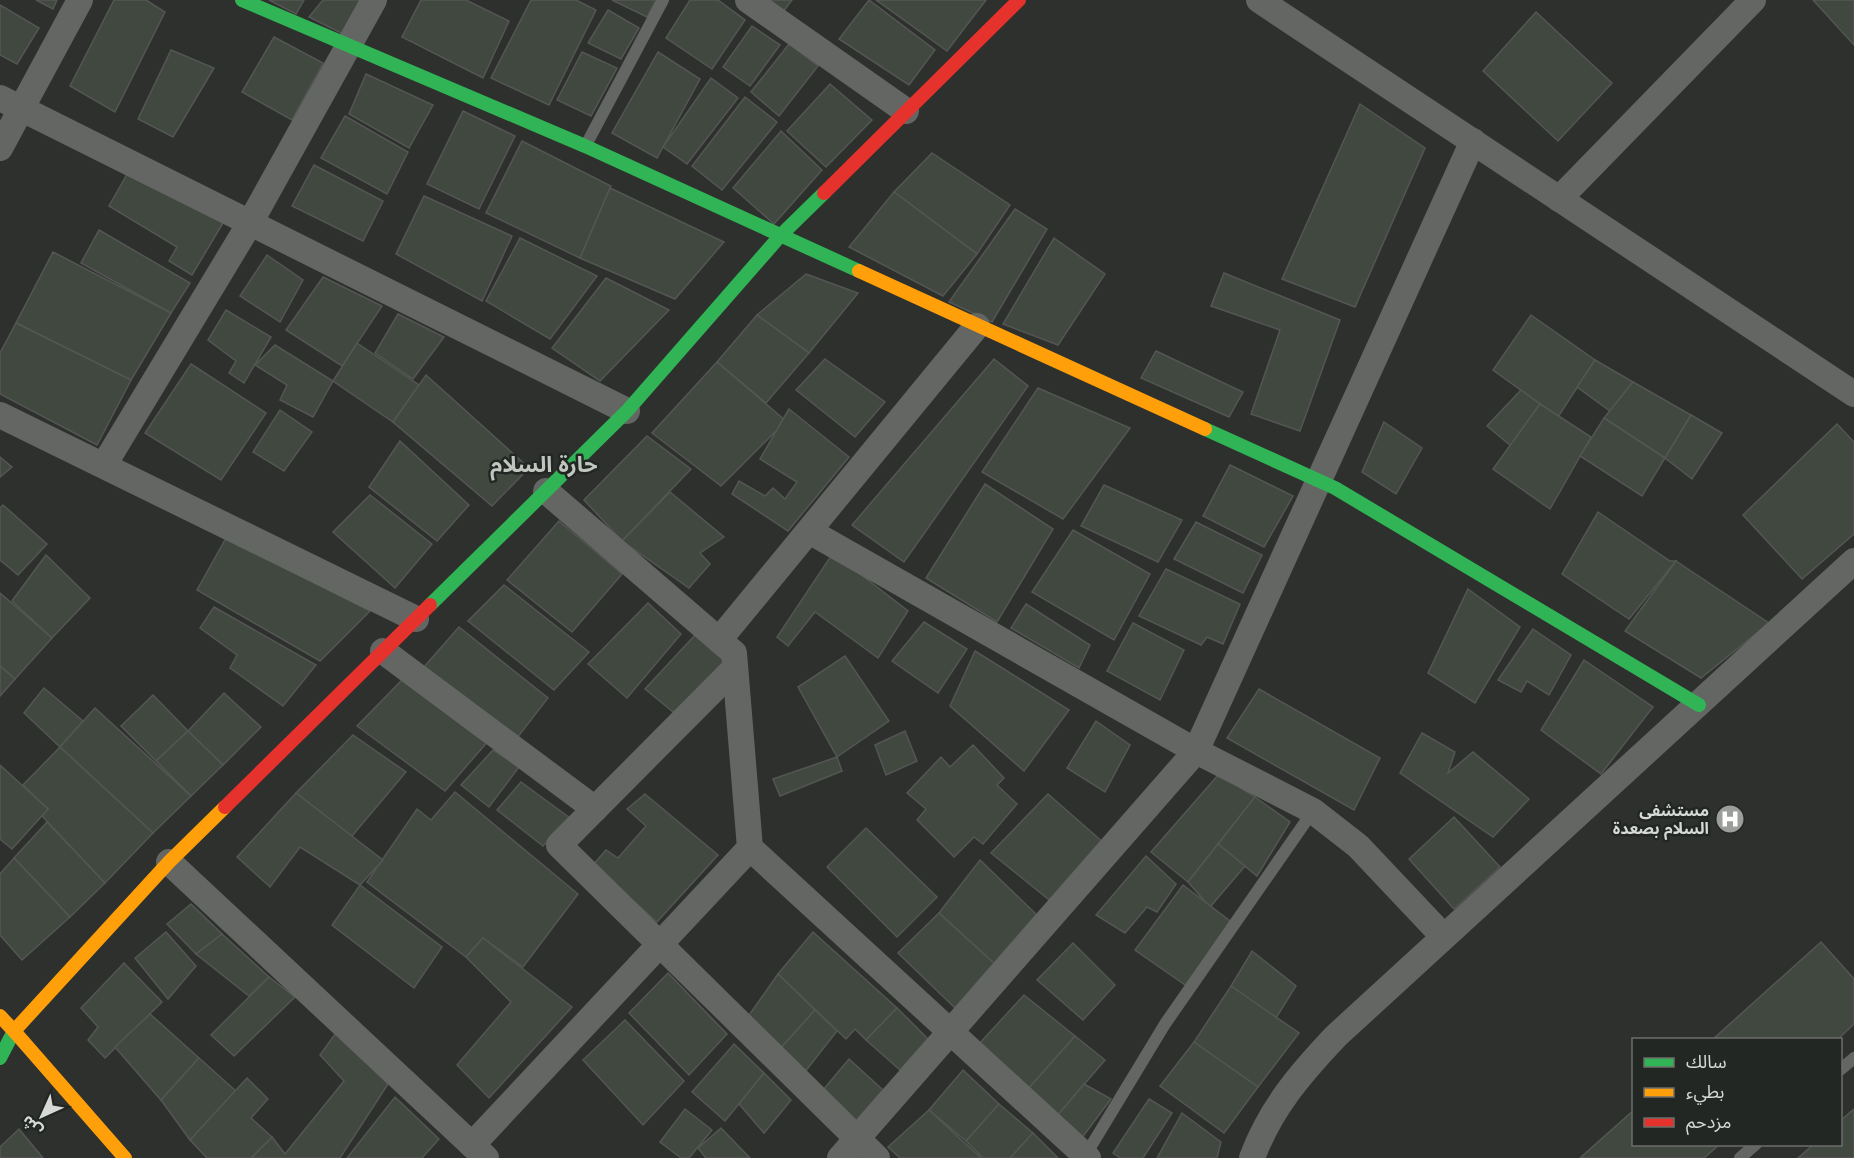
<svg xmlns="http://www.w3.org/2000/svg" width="1854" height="1158" viewBox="0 0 1854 1158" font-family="Arial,'Noto Sans Arabic',sans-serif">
  <rect width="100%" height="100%" fill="#2e302e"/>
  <g fill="#404840" stroke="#545654" stroke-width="1.5">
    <path d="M36 0H57L53 9Z"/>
    <path d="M114 0H146L165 12 115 112 70 86Z"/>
    <path d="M269 0H304L296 14Z"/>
    <path d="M323 0H364L345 35 309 17Z"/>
    <path d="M421 0H466L509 21 483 78 402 37Z"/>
    <path d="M531 0H576L596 10 549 105 491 78Z"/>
    <path d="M612 0H656L647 17Z"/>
    <path d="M690 0H718L745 20 712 69 666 38Z"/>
    <path d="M767 0H792L783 12Z"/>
    <path d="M869 0 935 50 909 85 839 39Z"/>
    <path d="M876 0H986L947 51Z"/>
    <path d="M1813 0H1854V45Z"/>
    <path d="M0 5 39 28 17 64 0 55Z"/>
    <path d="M608 10 639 28 621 59 588 43Z"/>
    <path d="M1536 12 1612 83 1558 141 1483 71Z"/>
    <path d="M752 26 780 45 750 86 723 67Z"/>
    <path d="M274 37 323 63 292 120 242 92Z"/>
    <path d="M789 44 818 66 779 116 751 92Z"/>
    <path d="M171 50 214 68 173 137 138 119Z"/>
    <path d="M582 52 617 68 591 116 557 100Z"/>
    <path d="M658 52 700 79 657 158 612 133Z"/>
    <path d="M366 74 433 105 409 148 349 114Z"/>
    <path d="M711 78 738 98 687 164 663 147Z"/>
    <path d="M830 84 872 120 826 167 787 131Z"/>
    <path d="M745 97 777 122 722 190 692 166Z"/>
    <path d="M1360 104 1425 148 1355 307 1282 279Z"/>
    <path d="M463 111 515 136 479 209 427 184Z"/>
    <path d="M345 116 408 152 387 194 321 158Z"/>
    <path d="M781 131 822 170 774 224 733 188Z"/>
    <path d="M522 141 611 186 580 258 486 213Z"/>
    <path d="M932 153 1010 205 977 254 894 192Z"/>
    <path d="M314 165 383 201 363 241 292 206Z"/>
    <path d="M130 169 223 223 192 275 169 261 177 247 109 206Z"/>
    <path d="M610 188 724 242 675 299 580 258Z"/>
    <path d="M894 192 977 254 943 296 849 247Z"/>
    <path d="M424 196 512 236 482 301 396 254Z"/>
    <path d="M1015 209 1047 229 992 322 949 302Z"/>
    <path d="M99 230 190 283 171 313 81 263Z"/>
    <path d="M520 238 597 276 550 339 486 301Z"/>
    <path d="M1054 238 1105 274 1058 345 1003 324Z"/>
    <path d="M53 252 171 313 131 380 16 323Z"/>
    <path d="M267 255 303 280 280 322 240 296Z"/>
    <path d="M1224 273 1340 320 1300 431 1251 414 1280 330 1211 306Z"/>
    <path d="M806 274 858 293 809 353 757 315Z"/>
    <path d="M323 277 382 306 342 366 286 330Z"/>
    <path d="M606 278 669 310 600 381 552 348Z"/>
    <path d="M226 310 271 337 244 383 229 373 236 361 208 340Z"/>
    <path d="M398 314 444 337 413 379 375 353Z"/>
    <path d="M757 315 809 353 766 403 717 362Z"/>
    <path d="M1531 315 1595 360 1558 417 1493 370Z"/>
    <path d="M16 323 131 380 97 445 0 394V353Z"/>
    <path d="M357 343 419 385 393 422 333 381Z"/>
    <path d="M275 345 333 381 313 417 280 400 287 385 255 365Z"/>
    <path d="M1156 351 1243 392 1229 417 1141 378Z"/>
    <path d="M825 359 885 402 855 437 796 390Z"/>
    <path d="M994 359 1028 386 904 562 852 525Z"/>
    <path d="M1595 360 1633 382 1610 411 1577 387Z"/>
    <path d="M717 362 786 421 721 486 652 433Z"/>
    <path d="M191 364 266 413 221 480 145 433Z"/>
    <path d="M426 375 529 468 492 506 393 422Z"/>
    <path d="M1633 382 1691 415 1665 458 1604 418Z"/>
    <path d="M1038 388 1130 428 1063 519 982 472Z"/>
    <path d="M1521 390 1540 404 1511 446 1487 426Z"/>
    <path d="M1540 404 1591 437 1550 509 1493 469Z"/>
    <path d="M789 409 849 457 788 531 732 494 739 481 765 496 773 488 785 499 797 482 760 459Z"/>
    <path d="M280 410 312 432 284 471 253 452Z"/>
    <path d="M1691 415 1722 433 1692 479 1665 458Z"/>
    <path d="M1604 418 1665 458 1642 496 1580 456Z"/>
    <path d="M1384 422 1422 448 1396 494 1362 472Z"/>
    <path d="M1837 424 1854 442V534L1802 579 1743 515Z"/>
    <path d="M647 436 691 469 622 541 584 500Z"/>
    <path d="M400 441 469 505 437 541 369 487Z"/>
    <path d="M0 457 12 467 0 477Z"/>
    <path d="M1230 465 1293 496 1264 547 1203 516Z"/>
    <path d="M985 484 1053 529 997 622 926 578Z"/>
    <path d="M1104 485 1182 520 1158 562 1081 526Z"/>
    <path d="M670 492 724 537 700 553 710 564 689 588 622 541Z"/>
    <path d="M370 495 432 544 395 588 333 532Z"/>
    <path d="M3 505 47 544 18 575 0 560V508Z"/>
    <path d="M1598 512 1670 561H1676L1629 619 1562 574Z"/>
    <path d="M559 521 622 574 572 632 507 580Z"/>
    <path d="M1196 522 1262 555 1243 593 1174 559Z"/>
    <path d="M1073 530 1150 574 1114 640 1032 592Z"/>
    <path d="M226 538 370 611 320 661 197 590Z"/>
    <path d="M833 553 908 611 878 658 815 612 788 646 777 637Z"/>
    <path d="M46 555 90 598 52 638 12 601Z"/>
    <path d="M1676 561 1769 623 1701 678 1625 631Z"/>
    <path d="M1166 569 1240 604 1223 644 1207 637 1201 645 1139 616Z"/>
    <path d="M504 585 589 652 554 690 468 621Z"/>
    <path d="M1468 589 1520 627 1475 703 1428 673Z"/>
    <path d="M0 593 52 638 15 679 0 666Z"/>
    <path d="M648 603 681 634 627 698 588 664Z"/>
    <path d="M1026 604 1090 645 1079 668 1011 628Z"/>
    <path d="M214 607 316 665 283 706 230 668 237 655 200 628Z"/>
    <path d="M924 622 967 649 938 693 892 661Z"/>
    <path d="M1133 623 1184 650 1160 700 1107 671Z"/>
    <path d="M459 627 548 698 517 738 424 667Z"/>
    <path d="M1533 629 1571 655 1549 695 1527 681 1521 692 1498 680Z"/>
    <path d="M695 635 727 662 678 716 645 689Z"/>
    <path d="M975 651 1069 710 1024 771 950 706Z"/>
    <path d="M845 656 889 721 837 757 798 687Z"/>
    <path d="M1584 660 1653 707 1601 774 1541 730Z"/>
    <path d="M0 666 15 679 0 696Z"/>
    <path d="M405 677 489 740 445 791 357 726Z"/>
    <path d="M44 688 83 721 60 747 24 713Z"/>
    <path d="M1259 689 1380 758 1354 810 1227 738Z"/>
    <path d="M224 693 261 727 223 765 188 731Z"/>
    <path d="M153 695 188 731 156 761 121 726Z"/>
    <path d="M95 708 191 796 153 833 60 747Z"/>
    <path d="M1096 721 1130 745 1105 792 1067 768Z"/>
    <path d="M188 731 223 765 191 796 156 761Z"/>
    <path d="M905 731 917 761 886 775 875 745Z"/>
    <path d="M1422 733 1455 752 1448 773 1473 752 1529 799 1493 837 1400 773Z"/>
    <path d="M353 735 406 772 352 836 296 793Z"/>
    <path d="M973 745 1004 778 997 785 1017 804 983 844 974 837 954 857 917 820 926 809 907 793 941 757 950 767Z"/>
    <path d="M60 747 153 833 105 883 42 816 48 809 23 785Z"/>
    <path d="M493 750 519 767 489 807 461 785Z"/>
    <path d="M837 757 842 771 780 796 773 779Z"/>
    <path d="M0 765 48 809 12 849 0 839Z"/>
    <path d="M1219 774 1255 797 1188 882 1151 852Z"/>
    <path d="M521 782 570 818 543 846 497 810Z"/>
    <path d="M455 792 578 894 523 967 483 938 466 957 367 882 417 809 431 820Z"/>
    <path d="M296 793 383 860 360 885 300 847 270 887 237 857Z"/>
    <path d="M645 794 718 855 657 922 593 865 606 850 618 858 646 826 627 809Z"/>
    <path d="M1048 794 1105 844 1053 903 991 853Z"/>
    <path d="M1255 797 1290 822 1257 876 1218 844Z"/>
    <path d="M1454 817 1500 867 1454 909 1409 859Z"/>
    <path d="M47 822 105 883 70 917 14 858Z"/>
    <path d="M866 828 937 897 897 937 827 867Z"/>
    <path d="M1218 844 1245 866 1210 907 1188 882Z"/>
    <path d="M1146 856 1176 884 1157 912 1147 907 1125 933 1096 915Z"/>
    <path d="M14 858 70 917 22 960 0 935V874Z"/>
    <path d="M980 860 1040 918 997 966 939 913Z"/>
    <path d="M360 885 442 947 414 988 332 925Z"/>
    <path d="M1183 885 1230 921 1188 987 1135 950Z"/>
    <path d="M191 904 222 934 196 954 167 924Z"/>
    <path d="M939 913 997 966 956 1009 898 953Z"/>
    <path d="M166 932 196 966 168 999 135 958Z"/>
    <path d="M813 932 897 1008 866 1040 855 1029 846 1039 778 974Z"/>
    <path d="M222 934 269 977 249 996 196 954Z"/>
    <path d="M483 938 572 1007 489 1098 457 1065 511 1002 466 957Z"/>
    <path d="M1821 942 1854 979V1024L1837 1040H1712Z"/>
    <path d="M1073 943 1115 985 1083 1020 1037 980Z"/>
    <path d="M1252 951 1296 986 1276 1018 1231 986Z"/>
    <path d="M124 963 162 1002 105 1058 88 1040 98 1027 81 1008Z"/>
    <path d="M668 973 727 1034 689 1075 629 1013Z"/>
    <path d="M778 974 815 1010 780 1049 747 1018Z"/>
    <path d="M269 977 295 997 234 1056 211 1035Z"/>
    <path d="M1231 986 1299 1033 1258 1087 1194 1042Z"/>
    <path d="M1024 995 1075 1036 1029 1088 979 1044Z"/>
    <path d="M897 1008 928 1039 900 1070 866 1040Z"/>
    <path d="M815 1010 837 1031 804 1073 780 1049Z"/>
    <path d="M150 1014 199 1058 161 1100 115 1047Z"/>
    <path d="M625 1020 684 1081 643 1125 583 1060Z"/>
    <path d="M336 1033 388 1084 340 1158H251L272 1137 285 1154 344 1081 320 1055Z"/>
    <path d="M1075 1036 1105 1060 1058 1115 1029 1088Z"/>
    <path d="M1194 1042 1258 1087 1224 1133 1160 1086Z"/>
    <path d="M734 1044 764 1073 725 1121 692 1092Z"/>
    <path d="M199 1058 237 1092 190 1140 161 1100Z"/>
    <path d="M849 1059 883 1090 855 1122 823 1090Z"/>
    <path d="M963 1070 999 1104 966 1141 929 1110Z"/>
    <path d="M764 1073 791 1100 764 1133 739 1104Z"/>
    <path d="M247 1078 268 1099 251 1118 272 1137 251 1158H207L190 1140Z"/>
    <path d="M1084 1084 1111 1099 1081 1139 1058 1115Z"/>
    <path d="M395 1097 439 1139 422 1158H347Z"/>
    <path d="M1149 1099 1172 1113 1143 1158H1120L1113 1153Z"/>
    <path d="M999 1104 1033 1133 1010 1158H983L966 1141Z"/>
    <path d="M685 1109 712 1130 689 1158H681L660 1142Z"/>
    <path d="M1854 1109V1158H1798L1814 1144H1840V1121Z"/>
    <path d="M929 1110 981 1158H900L888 1147Z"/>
    <path d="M1634 1110V1144H1720L1704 1158H1580Z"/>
    <path d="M1182 1113 1221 1142 1217 1158H1157Z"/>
    <path d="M721 1128 750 1158H706L698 1148Z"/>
    <path d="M19 1129 43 1158H0V1147Z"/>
    <path d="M1033 1133 1058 1158H1010Z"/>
  </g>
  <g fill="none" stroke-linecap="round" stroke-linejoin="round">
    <g stroke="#646664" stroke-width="12">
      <path d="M586 145 663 0"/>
      <path d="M1840 1070 1854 1058"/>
      <path d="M1085 1156 1165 1024 1313 811"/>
      <path d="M1740 1158 1756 1144"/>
    </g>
    <g stroke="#646664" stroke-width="26">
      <path d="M748 0 906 111"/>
      <path d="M1259 0 1854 394"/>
      <path d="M0 98 627 411"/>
      <path d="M0 148 80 0"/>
      <path d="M1559 199 1753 0"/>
      <path d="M0 415 416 619"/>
      <path d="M104 465 250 223 374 0"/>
      <path d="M546 491 734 653 750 848 1088 1158"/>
      <path d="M809 531 1196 751 1313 811 1358 846 1443 936"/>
      <path d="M719 640 977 326"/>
      <path d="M383 651 595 809"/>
      <path d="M735 668 559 845 877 1158"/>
      <path d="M169 862 486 1158"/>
      <path d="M472 1145 750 848"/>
      <path d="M840 1158 1196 751 1473 141"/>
      <path d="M1252 1158C1270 1109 1300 1074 1336 1036L1854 561"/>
    </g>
    <g stroke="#30b455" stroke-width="14">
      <path d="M242 0 585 146 859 271"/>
      <path d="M1205 429 1335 488 1699 705"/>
      <path d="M430 605 627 411 781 235 824 193"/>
      <path d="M0 1058 14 1031"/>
    </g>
    <g stroke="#ff9f0a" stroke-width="14">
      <path d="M859 271 1205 429"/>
      <path d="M0 1016 14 1031 169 862 225 807"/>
      <path d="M14 1031 125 1158"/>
    </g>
    <g stroke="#e5322d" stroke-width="14">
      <path d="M824 193 1019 0"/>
      <path d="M225 807 430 605"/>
    </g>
  </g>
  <defs>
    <g id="hospital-disc" transform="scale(1.5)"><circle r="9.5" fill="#9b9e9b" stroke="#232723"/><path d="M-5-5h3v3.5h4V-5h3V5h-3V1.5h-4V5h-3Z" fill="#fff"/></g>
  </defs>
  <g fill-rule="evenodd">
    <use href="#hospital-disc" x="1730" y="819"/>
  </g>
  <g text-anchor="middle" stroke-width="5" stroke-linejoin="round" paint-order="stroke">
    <g font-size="16" font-weight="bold" fill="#d6d9d6" stroke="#232723" text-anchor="end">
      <text x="1709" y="816">مستشفى<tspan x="1709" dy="18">السلام بصعدة</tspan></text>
    </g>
    <g font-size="22" font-weight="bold" fill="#c1c6c0" stroke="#232723">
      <text x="544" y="472">حارة السلام</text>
    </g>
  </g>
  <rect x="1632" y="1038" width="210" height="108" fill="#232723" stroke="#6b6e6b" stroke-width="1.5"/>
  <rect x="1644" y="1058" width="30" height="9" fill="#30b455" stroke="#6b6e6b" stroke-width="1.5"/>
  <text x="1686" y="1068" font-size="18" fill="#d6d9d6">سالك</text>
  <rect x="1644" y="1088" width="30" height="9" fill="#ff9f0a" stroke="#6b6e6b" stroke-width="1.5"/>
  <text x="1686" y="1098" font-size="18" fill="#d6d9d6">بطيء</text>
  <rect x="1644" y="1118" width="30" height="9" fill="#e5322d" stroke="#6b6e6b" stroke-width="1.5"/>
  <text x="1686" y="1128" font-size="18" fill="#d6d9d6">مزدحم</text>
  <g transform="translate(42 1116) rotate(225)" stroke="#232723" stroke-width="4.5" paint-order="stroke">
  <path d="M0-4.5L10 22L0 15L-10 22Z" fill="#d6d9d6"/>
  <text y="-9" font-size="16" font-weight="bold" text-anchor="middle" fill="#d6d9d6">ش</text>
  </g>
</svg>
